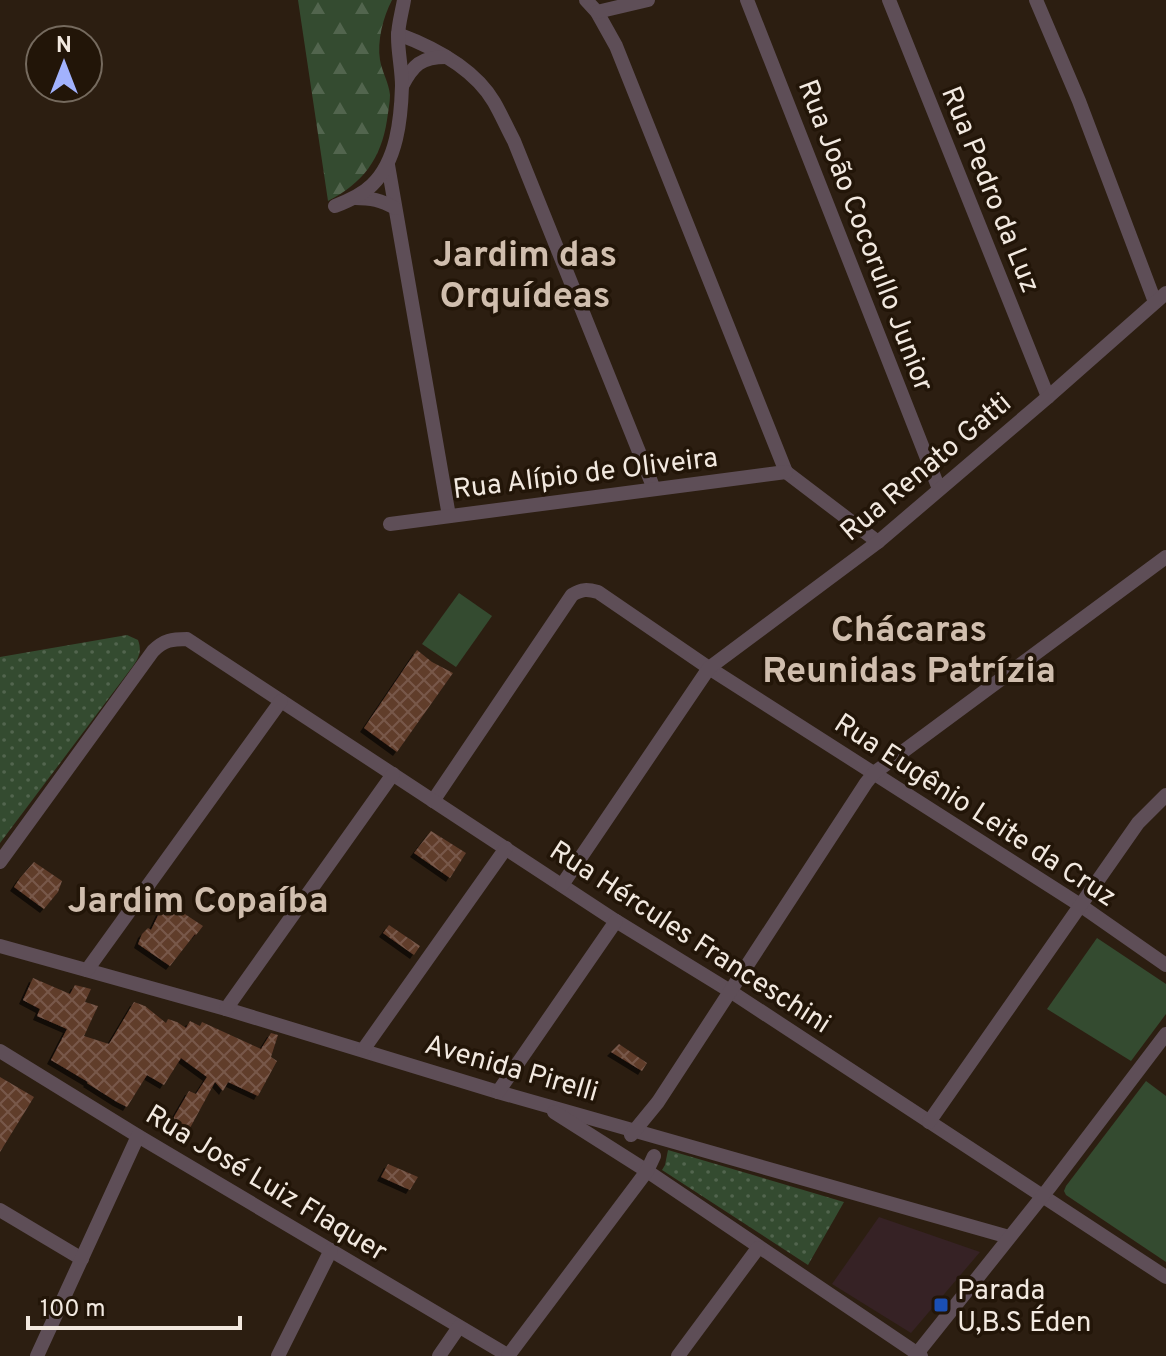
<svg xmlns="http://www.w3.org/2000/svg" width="1166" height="1356" viewBox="0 0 1166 1356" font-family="Overpass,sans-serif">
  <defs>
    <pattern id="forest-firs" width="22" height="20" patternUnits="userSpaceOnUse" patternTransform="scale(2)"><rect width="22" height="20" fill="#344b30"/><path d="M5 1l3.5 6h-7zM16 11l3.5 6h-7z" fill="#52654e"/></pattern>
    <pattern id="park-dots" width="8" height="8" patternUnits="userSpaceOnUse" patternTransform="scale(2)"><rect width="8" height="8" fill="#344b30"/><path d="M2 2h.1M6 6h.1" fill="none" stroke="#52654e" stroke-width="1.8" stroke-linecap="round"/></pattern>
    <pattern id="building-cross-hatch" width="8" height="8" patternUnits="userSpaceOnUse" patternTransform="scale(2)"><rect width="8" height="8" fill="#613c2c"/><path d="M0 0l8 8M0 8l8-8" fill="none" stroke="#78584a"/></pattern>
    <filter id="shadow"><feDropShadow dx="-4" dy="4" stdDeviation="0" flood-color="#0009"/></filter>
  </defs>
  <rect width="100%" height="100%" fill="#2c1e11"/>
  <path fill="#362225" d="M879 1217 980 1252 911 1333 832 1284Z"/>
  <g fill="#344b30">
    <path d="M459 593 492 616 456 667 422 644Z"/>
    <path d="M1097 938 1166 984V1014L1131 1061 1047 1009Z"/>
    <path d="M1146 1081 1166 1096V1262L1066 1195 1064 1191 1066 1186Z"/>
  </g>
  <path fill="url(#forest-firs)" d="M298 0H392C383 17 377 41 380 60 382 72 389 83 390 95 390 103 388 112 387 120 381 159 363 183 328 201Z"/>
  <g fill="url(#park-dots)">
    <path d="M127 635 138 640C142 651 139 657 133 666L0 843V657Z"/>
    <path d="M668 1150 844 1202 808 1265 662 1170 665 1165Z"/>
  </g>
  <g fill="url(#building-cross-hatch)" filter="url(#shadow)">
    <path d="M417 650 432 662 453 673 397 752 364 728Z"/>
    <path d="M431 831 466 853 450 878 414 853Z"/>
    <path d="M34 862 62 881 58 892 44 909 14 887 20 878Z"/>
    <path d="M165 901 203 926 196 935 195 934 170 966 138 944 142 934 148 928 151 930Z"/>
    <path d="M389 925 420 946 414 955 383 933Z"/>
    <path d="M33 978 70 994 75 985 91 989 85 1002 98 1006 84 1036 109 1044 134 1002 145 1006 166 1023 168 1019 177 1022 186 1028 190 1021 200 1026 202 1022 261 1049 271 1033 278 1035 271 1057 277 1061 258 1096 228 1082 223 1091 215 1082 184 1139 167 1129 189 1091 196 1094 207 1077 181 1058 164 1085 147 1075 127 1107 117 1102 87 1083 88 1082 51 1060 67 1029 37 1016 40 1009 23 1000Z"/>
    <path d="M619 1044 647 1063 642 1071 611 1052Z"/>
    <path d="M0 1077 34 1097 0 1152Z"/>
    <path d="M388 1164 418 1177 410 1190 381 1177Z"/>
  </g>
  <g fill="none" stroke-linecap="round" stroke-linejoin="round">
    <g stroke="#5e4e57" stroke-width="14">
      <path d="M586 0 597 12 616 46 786 472"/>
      <path d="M747 0 939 489"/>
      <path d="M889 0 1048 397"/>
      <path d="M1036 0 1079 101 1155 302"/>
      <path d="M597 12 648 0"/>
      <path d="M398 34C433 47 474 68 494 102 501 114 507 128 514 141L654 489"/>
      <path d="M402 86C413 65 421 57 446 57"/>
      <path d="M388 165 449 516"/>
      <path d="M355 198C371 198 381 200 395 208"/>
      <path d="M335 206C348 201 362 195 372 185 397 161 401 119 402 86 402 70 398 53 398 37 398 25 402 12 404 0"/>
      <path d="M786 472 878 542"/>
      <path d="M390 524 786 472"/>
      <path d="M433 801 572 595C582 589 587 589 598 592L709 668 1080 905 1166 965"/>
      <path d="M0 862 153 651C164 640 172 639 187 639L616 921 730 991 1166 1277"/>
      <path d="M562 885 709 668 878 542 1048 397 1166 293"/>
      <path d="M0 946 226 1009 498 1092 1009 1237"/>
      <path d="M87 970 281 701"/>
      <path d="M226 1009 393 774"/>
      <path d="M363 1050 506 848"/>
      <path d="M0 1051 138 1136 509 1356"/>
      <path d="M498 1092 616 921"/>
      <path d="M554 1112 647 1171 921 1356"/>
      <path d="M929 1122 1138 823 1166 795"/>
      <path d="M631 1135 658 1102 866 783 874 773 1166 557"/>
      <path d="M0 1210 82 1259"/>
      <path d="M37 1356 138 1136"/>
      <path d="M278 1356 331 1250"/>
      <path d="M439 1356 459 1327"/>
      <path d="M508 1356 647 1171 654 1156"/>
      <path d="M678 1356 758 1248"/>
      <path d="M915 1356 1049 1188 1166 1034"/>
    </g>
  </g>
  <rect fill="#1a4fb4" stroke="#221508" stroke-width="3" x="933" y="1297" width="16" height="16" rx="4"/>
  <g text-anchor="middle" stroke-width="7" stroke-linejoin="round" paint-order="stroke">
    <g font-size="28" fill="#f2e9e0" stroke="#221508">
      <text transform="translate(992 189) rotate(68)" y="10">Rua Pedro da Luz</text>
      <text transform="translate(867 235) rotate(69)" y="10">Rua João Cocorullo Junior</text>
      <text transform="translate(925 466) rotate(-40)" y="10">Rua Renato Gatti</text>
      <text transform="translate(585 472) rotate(-7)" y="10">Rua Alípio de Oliveira</text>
      <text transform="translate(976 809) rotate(33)" y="10">Rua Eugênio Leite da Cruz</text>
      <text transform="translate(691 936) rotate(33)" y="10">Rua Hércules Franceschini</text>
      <text transform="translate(512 1067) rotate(16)" y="10">Avenida Pirelli</text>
      <text transform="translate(267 1182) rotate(31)" y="10">Rua José Luiz Flaquer</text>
    </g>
    <g font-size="28" fill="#f2e9e0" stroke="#221508" text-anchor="start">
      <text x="957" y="1299">Parada<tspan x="957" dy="32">U,B.S Éden</tspan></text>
    </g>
    <g font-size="36" font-weight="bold" fill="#d0beae" stroke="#221508">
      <text x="525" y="266">Jardim das<tspan x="525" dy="41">Orquídeas</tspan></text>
      <text x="909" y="641">Chácaras<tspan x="909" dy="41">Reunidas Patrízia</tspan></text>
      <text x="198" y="912">Jardim Copaíba</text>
    </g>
  </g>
  <g transform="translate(64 64)"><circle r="38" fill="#221508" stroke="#756a5e" stroke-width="2"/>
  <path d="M0-6L14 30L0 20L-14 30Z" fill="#a2b2fd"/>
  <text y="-12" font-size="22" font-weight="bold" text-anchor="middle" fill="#f2e9e0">N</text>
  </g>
  <path d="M28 1316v12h212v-12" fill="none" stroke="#f2e9e0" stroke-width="4"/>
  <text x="40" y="1316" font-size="24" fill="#f2e9e0" stroke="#221508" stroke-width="6" paint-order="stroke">100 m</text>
</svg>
